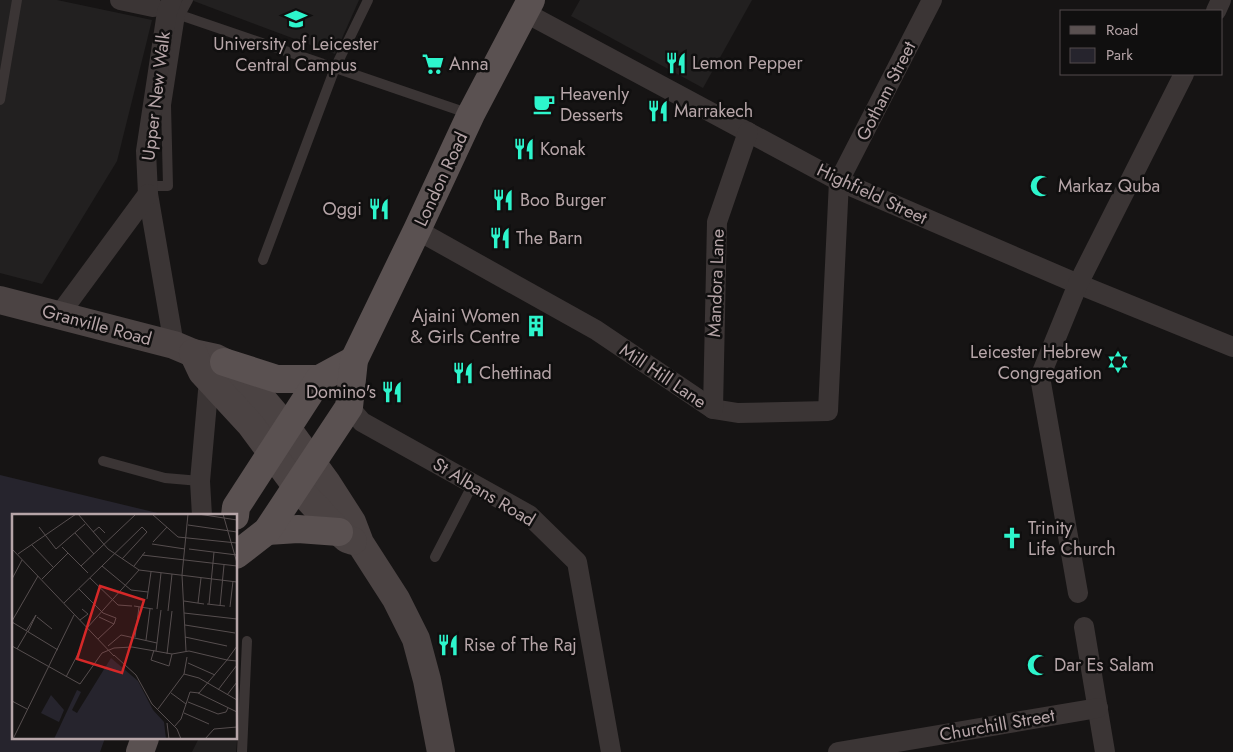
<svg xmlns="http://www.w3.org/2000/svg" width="1233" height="752" viewBox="0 0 1233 752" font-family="Jost,sans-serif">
  <rect width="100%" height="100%" fill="#161414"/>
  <g fill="#222020">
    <path d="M0 0H57L152 20 117 161 42 284 0 273Z"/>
    <path d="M191 0H359L335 54Z"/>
    <path d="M580 0H752L703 88 571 16Z"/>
    <path d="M236 675 241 699 236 752H192L199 738H236Z"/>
  </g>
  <path fill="#26242d" d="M0 475 170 516H14V738H105L100 752H0Z"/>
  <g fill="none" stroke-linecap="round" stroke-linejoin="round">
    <g stroke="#3b3535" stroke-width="10">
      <path d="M180 15 470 114"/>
      <path d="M0 100 17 0"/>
      <path d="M148 186H168L166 105 180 15 188 0"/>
      <path d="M263 260 335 68 368 0"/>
      <path d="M103 461 165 478 200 481"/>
      <path d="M435 557 473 484"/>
      <path d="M242 752 247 641"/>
    </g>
    <g stroke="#3b3535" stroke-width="20">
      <path d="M120 0 153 7"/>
      <path d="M172 0 167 12 146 151 148 194 174 345"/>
      <path d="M1216 11 1221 0"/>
      <path d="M524 12 839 181 1078 284 1233 347"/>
      <path d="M417 230 596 330 713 409 738 413 828 411 839 181 932 0"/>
      <path d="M59 315 148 194"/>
      <path d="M349 407 362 422 529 515 577 562 611 752"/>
      <path d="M713 409 717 222 748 132"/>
      <path d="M202 516 200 481 209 380"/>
      <path d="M1078 593 1040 377 1078 284 1184 74"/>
      <path d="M1084 627 1105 752"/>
      <path d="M838 752 1098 708"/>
    </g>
    <g stroke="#4b4343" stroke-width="28">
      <path d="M0 300 174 345 193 353 216 358 224 362 248 382 287 428 327 483 352 522 360 543 396 599 416 639 427 680 441 752"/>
      <path d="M193 353 202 372 250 424 296 486 339 532 347 539 353 541"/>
    </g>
    <g stroke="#5a5151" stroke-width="28">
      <path d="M224 362 277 379H319"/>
      <path d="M235 516 236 507 319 379 354 360"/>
      <path d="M267 531 298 529 339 532"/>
      <path d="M236 555 267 531 349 407 354 360 417 230 471 114 531 0"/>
      <path d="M140 752 145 738"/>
    </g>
  </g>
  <defs>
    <g id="university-bare" transform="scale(1.725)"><path d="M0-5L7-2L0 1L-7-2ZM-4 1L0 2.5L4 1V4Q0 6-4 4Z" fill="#2df5cc" stroke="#100f0f" stroke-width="2.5" paint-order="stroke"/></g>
    <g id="restaurant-bare" transform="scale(1.725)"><path d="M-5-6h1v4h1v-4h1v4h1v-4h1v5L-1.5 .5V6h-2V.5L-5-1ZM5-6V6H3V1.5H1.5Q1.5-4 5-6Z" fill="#2df5cc" stroke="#100f0f" stroke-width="2.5" paint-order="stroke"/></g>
    <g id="supermarket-bare" transform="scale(1.725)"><path d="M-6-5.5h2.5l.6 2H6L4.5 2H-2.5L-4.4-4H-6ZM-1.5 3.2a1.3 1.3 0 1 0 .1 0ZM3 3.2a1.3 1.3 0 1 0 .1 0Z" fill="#2df5cc" stroke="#100f0f" stroke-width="2.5" paint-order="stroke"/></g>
    <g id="cafe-bare" transform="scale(1.725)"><path d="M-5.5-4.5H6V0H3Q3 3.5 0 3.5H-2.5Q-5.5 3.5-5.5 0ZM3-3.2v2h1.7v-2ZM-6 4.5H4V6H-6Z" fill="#2df5cc" stroke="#100f0f" stroke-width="2.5" paint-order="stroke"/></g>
    <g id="mosque-bare" transform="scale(1.725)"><path d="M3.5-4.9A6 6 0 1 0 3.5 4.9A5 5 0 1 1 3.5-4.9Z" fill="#2df5cc" stroke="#100f0f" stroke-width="2.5" paint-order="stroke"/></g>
    <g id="building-bare" transform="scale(1.725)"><path d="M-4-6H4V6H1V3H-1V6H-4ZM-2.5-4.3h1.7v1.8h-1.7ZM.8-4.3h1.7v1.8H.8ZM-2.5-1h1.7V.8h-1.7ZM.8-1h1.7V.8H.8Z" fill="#2df5cc" stroke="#100f0f" stroke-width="2.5" paint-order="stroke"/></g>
    <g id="synagogue-bare" transform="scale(1.725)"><path d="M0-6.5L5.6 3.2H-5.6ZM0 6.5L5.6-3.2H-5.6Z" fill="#2df5cc" stroke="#100f0f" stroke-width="2.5" paint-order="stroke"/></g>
    <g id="church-bare" transform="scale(1.725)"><path d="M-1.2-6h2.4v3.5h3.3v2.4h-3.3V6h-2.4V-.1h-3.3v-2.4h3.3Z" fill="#2df5cc" stroke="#100f0f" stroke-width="2.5" paint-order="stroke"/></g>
  </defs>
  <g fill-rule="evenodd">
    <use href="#university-bare" x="296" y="19"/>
    <use href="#restaurant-bare" x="676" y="63"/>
    <use href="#supermarket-bare" x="433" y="64"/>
    <use href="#cafe-bare" x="544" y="104"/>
    <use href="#restaurant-bare" x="658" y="111"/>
    <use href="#restaurant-bare" x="524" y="149"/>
    <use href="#mosque-bare" x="1041" y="186"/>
    <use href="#restaurant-bare" x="503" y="200"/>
    <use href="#restaurant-bare" x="379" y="209"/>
    <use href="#restaurant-bare" x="500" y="238"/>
    <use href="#building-bare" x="536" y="326"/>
    <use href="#synagogue-bare" x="1118" y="362"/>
    <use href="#restaurant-bare" x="463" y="373"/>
    <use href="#restaurant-bare" x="392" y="392"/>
    <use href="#church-bare" x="1012" y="538"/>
    <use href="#restaurant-bare" x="448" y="645"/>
    <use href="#mosque-bare" x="1038" y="665"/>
  </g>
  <g text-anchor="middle" stroke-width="5" stroke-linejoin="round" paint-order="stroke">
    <g font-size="18" fill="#b6a5a8" stroke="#100f0f" text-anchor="start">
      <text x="296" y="50" text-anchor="middle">University of Leicester<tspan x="296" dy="21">Central Campus</tspan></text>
      <text x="692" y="69">Lemon Pepper</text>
      <text x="449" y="70">Anna</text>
      <text x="560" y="100">Heavenly<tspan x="560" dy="21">Desserts</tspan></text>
      <text x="674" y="117">Marrakech</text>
      <text x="540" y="155">Konak</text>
      <text x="1058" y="192">Markaz Quba</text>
      <text x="520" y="206">Boo Burger</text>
      <text x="362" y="215" text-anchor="end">Oggi</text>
      <text x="516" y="244">The Barn</text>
      <text x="520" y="322" text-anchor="end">Ajaini Women<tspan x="520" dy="21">&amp; Girls Centre</tspan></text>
      <text x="1102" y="358" text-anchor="end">Leicester Hebrew<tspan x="1102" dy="21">Congregation</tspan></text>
      <text x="479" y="379">Chettinad</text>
      <text x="376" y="398" text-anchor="end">Domino's</text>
      <text x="1028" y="534">Trinity<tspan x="1028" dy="21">Life Church</tspan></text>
      <text x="464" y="651">Rise of The Raj</text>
      <text x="1054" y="671">Dar Es Salam</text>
    </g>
    <g font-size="18" fill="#b6a5a8" stroke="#100f0f">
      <text transform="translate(886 91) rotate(-63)" y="6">Gotham Street</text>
      <text transform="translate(156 96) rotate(-83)" y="6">Upper New Walk</text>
      <text transform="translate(441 179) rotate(-65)" y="6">London Road</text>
      <text transform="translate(872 194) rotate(25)" y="6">Highfield Street</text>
      <text transform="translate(716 283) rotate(-88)" y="6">Mandora Lane</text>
      <text transform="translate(97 325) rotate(15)" y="6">Granville Road</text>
      <text transform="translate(663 376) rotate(34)" y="6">Mill Hill Lane</text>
      <text transform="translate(484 492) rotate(31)" y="6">St Albans Road</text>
      <text transform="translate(997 725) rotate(-10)" y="6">Churchill Street</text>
    </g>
  </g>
  <g transform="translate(12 514)">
    <rect width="225" height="225" fill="#161414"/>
    <path d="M99 144 126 167 141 196 152 208 154 225H42L65 176 69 178 60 196 65 199ZM39 181 52 196 47 208 29 199Z" fill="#26242d"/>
    <path fill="none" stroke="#564e4f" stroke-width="1" d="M66 0 96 35 127 56 225 68M140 0 166 23 225 29M186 0 225 6M211 0 225 49M176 11 225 18M27 13 44 35 73 10M81 18 87 13 93 19M63 19 82 40M141 28 155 13M140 30 173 35M20 31 41 53M50 33 76 59M0 35 102 142M177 35 225 41M6 40 64 0M130 41 225 52M69 52 124 0M90 52 119 76 136 78M122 52 133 38M78 64 106 91 120 92M0 65 10 46M30 65 56 39M67 75 91 99 104 104 102 110 86 125M135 85 139 58M172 87 192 90M52 89 130 13 135 18 110 45M186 89 189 64M195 90 213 92M197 90 202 38M122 92 141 95M208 92 212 51M218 93 221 67M145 95 149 59M156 97 160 60M172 99 225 105M25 103 40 115M87 103 102 110M68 106 76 100 70 95M0 107 26 62M0 108 46 136M173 111 223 119M75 114 127 56M14 117 24 101 16 118M123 123 127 93M173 123 215 132M134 126 138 95M0 132 68 170 90 139 102 134 120 133 160 140 177 137 215 146 225 132M96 132 109 121 145 129M5 135 15 118M142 136 139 146 157 152 160 140M144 137 149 96M174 137 170 61 176 0M155 140 160 97M102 141 124 161 140 190 165 215 169 225M176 149 203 161M172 160 187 164 225 186M54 163 68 136M206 176 225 151M159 179 174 190M186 179 225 198M215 181 225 168M0 187 15 195M176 188 206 200 214 198 216 194M146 195 172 160 175 143M172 199 197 210M155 209 157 225M162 213 169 205 178 178 187 179 215 146 225 147M1 225 62 101M193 225 202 215 225 213"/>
    <path fill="#d62828" fill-opacity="0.15" stroke="#d62828" stroke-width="2.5" d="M88 72 132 86 110 159 65 145Z"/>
    <rect width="225" height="225" fill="none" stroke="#b6a5a8" stroke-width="2.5"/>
  </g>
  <rect x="1060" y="10" width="162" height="65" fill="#100f0f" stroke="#524b4c"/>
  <rect x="1070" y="26" width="25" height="8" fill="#5a5151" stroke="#524b4c"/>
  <text x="1106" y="35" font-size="15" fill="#b6a5a8">Road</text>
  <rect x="1070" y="48" width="25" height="15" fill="#26242d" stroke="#524b4c"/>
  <text x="1106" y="60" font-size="15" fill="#b6a5a8">Park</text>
</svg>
